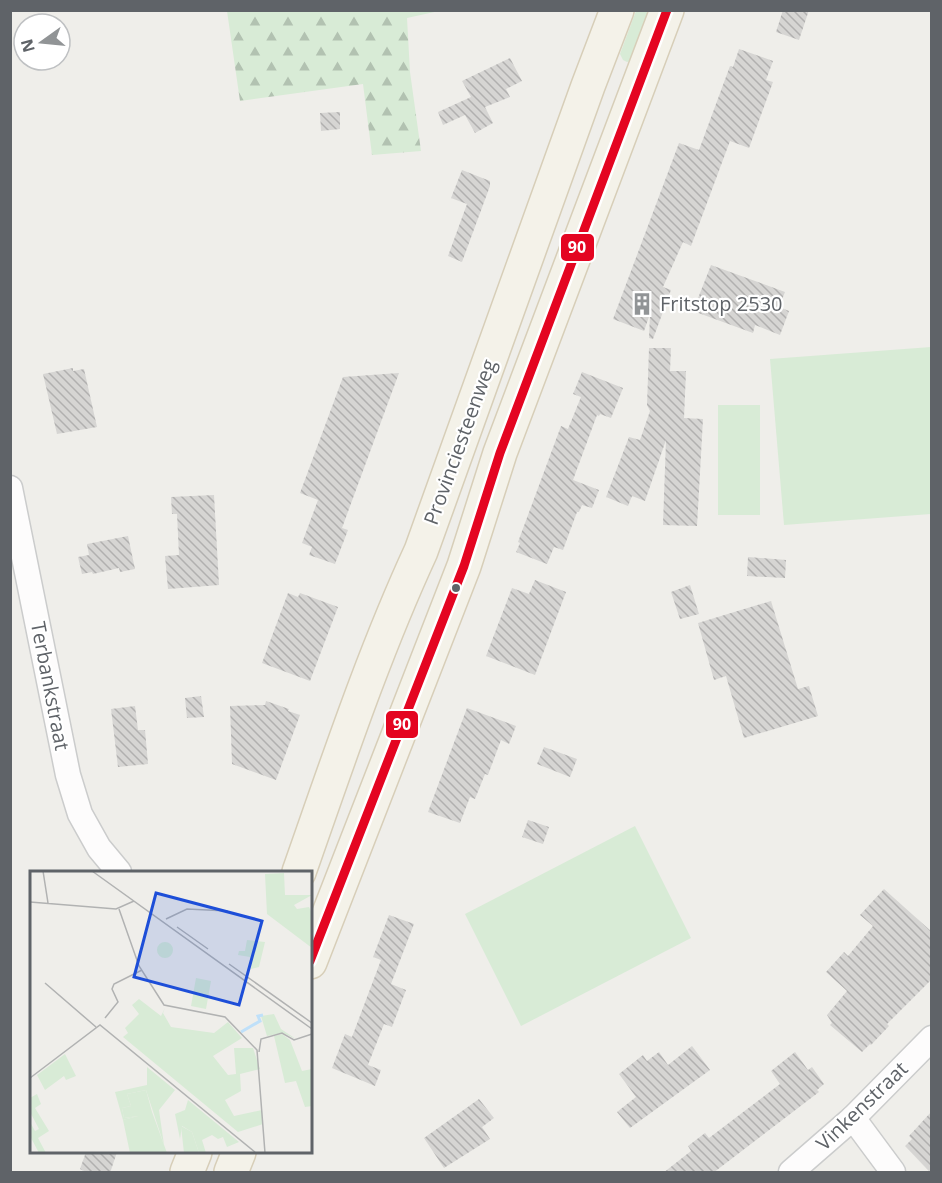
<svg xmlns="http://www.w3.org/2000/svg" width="942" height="1183" viewBox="0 0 942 1183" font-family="'Open Sans',sans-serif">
  <defs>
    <pattern id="forest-firs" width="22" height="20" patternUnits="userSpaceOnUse" patternTransform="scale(1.5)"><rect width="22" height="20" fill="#d8ebd6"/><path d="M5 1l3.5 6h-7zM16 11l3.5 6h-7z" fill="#b2c2b1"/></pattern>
    <pattern id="building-back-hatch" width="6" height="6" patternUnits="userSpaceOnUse" patternTransform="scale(1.5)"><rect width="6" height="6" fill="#d6d5d3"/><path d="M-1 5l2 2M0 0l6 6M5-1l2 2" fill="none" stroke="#b1b0af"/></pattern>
  </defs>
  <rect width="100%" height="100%" fill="#efeeea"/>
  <g fill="#d8ebd6">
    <path d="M636 11H654L635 60 627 62 623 60 620 54Z"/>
    <path d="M931 347V514L784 525 770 359Z"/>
    <rect x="718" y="405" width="42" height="110"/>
    <path d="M635 826 691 938 521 1026 465 914Z"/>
  </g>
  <path fill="url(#forest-firs)" d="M227 11H439L407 18 410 72 421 151 372 155 363 84 240 101Z"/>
  <g fill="url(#building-back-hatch)">
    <path d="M783 10H809L799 40 776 32Z"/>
    <path d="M739 49 773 61 766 80 773 82 749 148 730 141 691 246 683 242 663 287 671 290 653 339 649 338 650 314 644 331 613 319 679 143 699 150 730 66 733 67Z"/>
    <path d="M510 58 522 81 506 89 510 97 485 107 493 123 475 133 465 115 443 125 438 112 471 97 462 81Z"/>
    <path d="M340 112V129L321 131 320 113Z"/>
    <path d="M462 170 490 181V186L462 262 448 256 467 204 451 198Z"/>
    <path d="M711 265 785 292 779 307 789 311 780 335 755 325 753 333 693 311Z"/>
    <path d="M649 348H671L670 371H686L684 418 703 419 697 526 663 525 666 440 645 501 632 496 628 506 606 497 629 437 640 440 650 411 647 405Z"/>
    <path d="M73 368V371L84 369 97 427 57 434 43 374Z"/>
    <path d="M582 372 623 388 611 418 600 414 599 416 597 415 573 480 599 490 592 508 582 505 579 512H577L563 550 554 547 547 564 516 552 520 543 518 542 561 426 568 429 581 397 573 394Z"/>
    <path d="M399 373 342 528 348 530 335 564 309 555 312 547 302 543 318 500 300 493 343 377Z"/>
    <path d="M214 495 219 585 168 589 165 556 179 555 177 514H172L171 497Z"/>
    <path d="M128 536 135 569 120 572 119 568 93 574 92 572 82 574 78 557 89 555 87 544Z"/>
    <path d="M748 557 786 560 785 578 747 576Z"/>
    <path d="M535 580 566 592 535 675 486 656 512 588 529 594Z"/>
    <path d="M690 585 699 614 680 619 671 592Z"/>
    <path d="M288 593 298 597 300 593 338 607 310 681 262 663Z"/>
    <path d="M771 601 798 689 809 686 818 716 744 738 726 676 714 680 698 623Z"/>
    <path d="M201 696 204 717 187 718 185 698Z"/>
    <path d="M266 701 289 709 288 711 300 715 276 780 232 764 230 706 265 705Z"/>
    <path d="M135 706 138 730H145L148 764 118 767 111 709Z"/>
    <path d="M467 708 516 726 509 744 501 740 488 775 485 774 475 799 470 797 460 823 428 812Z"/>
    <path d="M544 747 577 759 570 777 537 764Z"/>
    <path d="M528 820 549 827 543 844 522 837Z"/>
    <path d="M884 889 932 932V979L887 1024 889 1026 871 1045 870 1044 862 1052 830 1025 832 1023 827 1015 847 991 826 972 844 952 848 956 873 926 860 915Z"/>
    <path d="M389 915 414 924 391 984 406 990 392 1027 384 1024 368 1065 381 1070 375 1086 332 1068 345 1034 352 1037 381 960 373 957Z"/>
    <path d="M692 1046 710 1070 630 1128 617 1112 636 1097 619 1074 643 1055 647 1061 659 1052 668 1065Z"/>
    <path d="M795 1052 808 1070 812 1067 824 1084 817 1090 819 1092 713 1173H663L691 1151 688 1146 705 1133 709 1138 780 1084 771 1071Z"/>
    <path d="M479 1099 494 1118 482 1127 490 1139 444 1168 424 1138Z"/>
    <path d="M932 1111V1173H931L905 1146 912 1139 909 1136Z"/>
    <path d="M86 1152H117L110 1173H88L80 1169Z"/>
  </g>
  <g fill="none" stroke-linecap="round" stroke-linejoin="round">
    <g stroke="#cbcccc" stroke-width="27">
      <g id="minor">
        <path d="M10 488 68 775 80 814 99 848 119 872"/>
        <path d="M853 1118 893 1172"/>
        <path d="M791 1172 853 1118 932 1038"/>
      </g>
    </g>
    <g stroke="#d7ceb8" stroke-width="36">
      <g id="primary">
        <path d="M299 872C337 764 373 655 421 551L588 86 617 10"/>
        <path d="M310 962 464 566 500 453 667 10"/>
        <path d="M187 1172 195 1152"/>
        <path d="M231 1172 239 1152"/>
      </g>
    </g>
    <use href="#minor" stroke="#fdfcfc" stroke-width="24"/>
    <use href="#primary" stroke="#f4f2e9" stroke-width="33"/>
    <g stroke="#fff" stroke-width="14">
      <path id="bus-1" d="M310 961 464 566 500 453 667 10"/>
    </g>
    <use href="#bus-1" stroke="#e40521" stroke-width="9"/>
  </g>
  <defs>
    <g id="building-bare" transform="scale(1.8)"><path d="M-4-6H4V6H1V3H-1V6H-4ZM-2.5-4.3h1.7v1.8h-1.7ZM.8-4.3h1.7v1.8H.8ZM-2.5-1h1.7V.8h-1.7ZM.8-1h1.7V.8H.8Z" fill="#919496" stroke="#fff" stroke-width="2.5" paint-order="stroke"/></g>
  </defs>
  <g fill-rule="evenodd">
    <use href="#building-bare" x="642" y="304"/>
  </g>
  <circle fill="#5f6368" stroke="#fff" stroke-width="2" cx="456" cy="588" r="5"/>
  <g text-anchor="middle" stroke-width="4.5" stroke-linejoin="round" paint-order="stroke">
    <g font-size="20" fill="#5f6368" stroke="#fff" text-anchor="start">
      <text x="660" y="311">Fritstop 2530</text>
    </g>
    <g font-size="20" fill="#5f6368" stroke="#fff">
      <text transform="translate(460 442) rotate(-70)" y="7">Provinciesteenweg</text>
      <text transform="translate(50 686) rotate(79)" y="7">Terbankstraat</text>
      <text transform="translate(862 1106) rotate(-44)" y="7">Vinkenstraat</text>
    </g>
  </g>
  <g transform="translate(30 871)">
    <rect width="282" height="282" fill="#efeeea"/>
    <path d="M254 2 255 24H282L264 34 267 38 279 36 282 42V77L237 43 235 3ZM127 79a8 8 0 1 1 16 0a8 8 0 1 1-16 0ZM166 107 181 110 176 138 161 135ZM109 128 131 145 135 137 133 142 141 156 184 162 198 151 212 167 183 185 198 204 206 203 204 177H223L230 198 210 203 211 220 195 229 204 245 232 239 233 253 208 261 93 166 98 162 95 157 109 143 102 134ZM244 143 251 158 266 168 253 162 237 165 231 145ZM252 163 260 169 272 200 282 198V235L275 236 266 210 255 212 244 165ZM35 183 46 205 36 209 34 205 15 219 7 204ZM116 219 122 241 137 282H100L93 249 108 245 94 247 92 237 101 235 97 223ZM151 255 162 261 169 282H154Z" fill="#d8ebd6"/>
    <path d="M217 69 235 71 229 96 221 98 220 86 208 84 209 80H215ZM117 196 145 219 129 239 134 274 116 219 97 223 101 235 92 237 94 247 108 245 93 249 85 221 117 214ZM7 223 11 233 5 237 19 260 8 267 16 282H9L0 265V251L5 260 9 258 0 241V227ZM158 229 209 271 197 276 193 266 188 268 182 264 172 269 176 282H169L162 261 152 255 150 268 145 243 155 239Z" fill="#d8ebd6"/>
    <path fill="none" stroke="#bfe0f9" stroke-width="3" d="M211 161 230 150 228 145 233 144"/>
    <path fill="none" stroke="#b1b2b2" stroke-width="1.5" d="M13 0 18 32M62 0 282 158M0 31 86 38 104 30M89 38 109 95 134 134 195 146 227 179 235 282M136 48 157 38 198 40M147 56 178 78M199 93 282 152M15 112 66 156M75 147 88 131 82 118 84 113 112 99M229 181 231 168 252 162 264 169 282 163M0 207 70 154 226 282"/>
    <path fill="#1d4ed8" fill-opacity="0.15" stroke="#1d4ed8" stroke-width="3" d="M126 22 232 50 209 134 104 106Z"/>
    <rect width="282" height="282" fill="none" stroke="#5f6368" stroke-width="3"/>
  </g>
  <g stroke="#fff" stroke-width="2">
    <rect x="560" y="233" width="35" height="29" rx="6" fill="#e40521"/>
    <rect x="385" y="710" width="34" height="29" rx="6" fill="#e40521"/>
  </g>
  <g font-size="16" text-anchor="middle" font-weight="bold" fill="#fff">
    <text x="577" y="253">90</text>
    <text x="402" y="730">90</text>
  </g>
  <rect width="942" height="1183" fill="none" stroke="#5f6368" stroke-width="24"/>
  <g transform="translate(42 42) rotate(255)"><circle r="28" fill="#ffffff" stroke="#bfc1c3" stroke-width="1.5"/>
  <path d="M0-4.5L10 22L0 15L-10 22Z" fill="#919496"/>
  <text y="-9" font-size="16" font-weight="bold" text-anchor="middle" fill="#5f6368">N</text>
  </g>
</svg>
